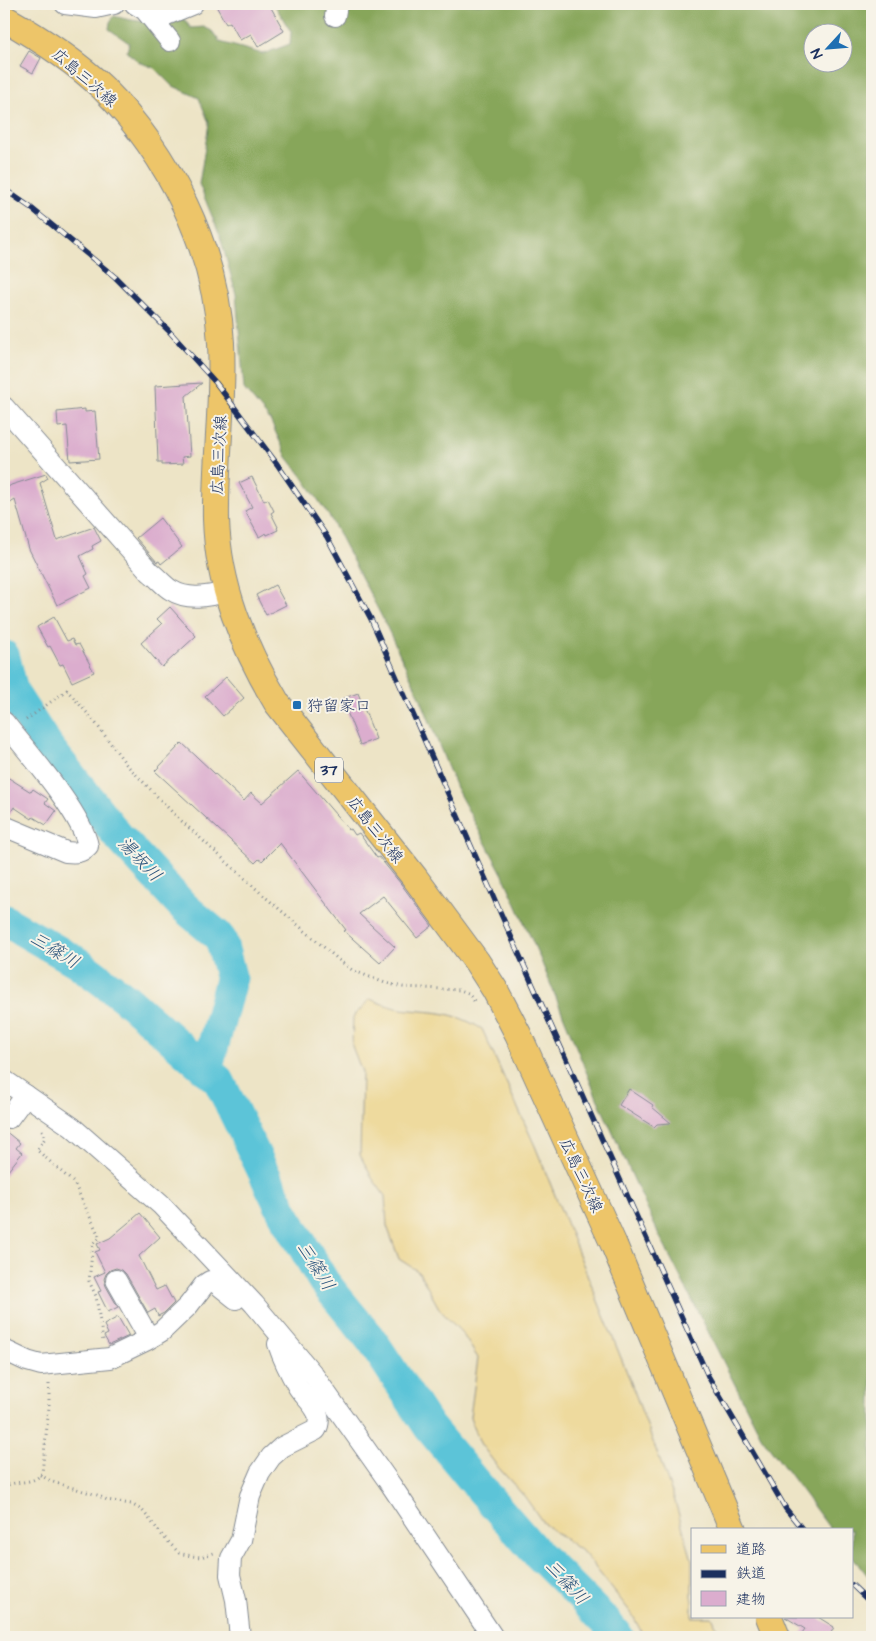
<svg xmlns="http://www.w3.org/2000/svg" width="876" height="1641" viewBox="0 0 876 1641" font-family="'Architects Daughter','Klee One',sans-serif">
  <rect width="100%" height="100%" fill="#f7f3e8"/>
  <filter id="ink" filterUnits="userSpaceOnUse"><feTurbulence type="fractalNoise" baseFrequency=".02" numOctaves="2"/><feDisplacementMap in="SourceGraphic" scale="10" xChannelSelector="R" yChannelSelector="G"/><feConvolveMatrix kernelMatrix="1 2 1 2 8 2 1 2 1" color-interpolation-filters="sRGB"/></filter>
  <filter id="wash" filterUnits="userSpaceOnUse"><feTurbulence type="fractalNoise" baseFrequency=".0096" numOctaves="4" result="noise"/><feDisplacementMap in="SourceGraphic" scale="20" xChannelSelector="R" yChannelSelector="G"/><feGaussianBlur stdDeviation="1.12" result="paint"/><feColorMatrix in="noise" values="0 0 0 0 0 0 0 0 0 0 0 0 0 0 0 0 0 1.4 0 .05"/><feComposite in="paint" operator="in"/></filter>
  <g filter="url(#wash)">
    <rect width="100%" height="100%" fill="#ede4c6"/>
    <path fill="#87a65a" stroke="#516a5c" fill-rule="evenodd" d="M274 4H872V1581L852 1556V1530H831L761 1436 659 1235 597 1098 539 956 503 875 456 788 420 697 383 619 331 519 302 476 287 457 270 420 244 389 236 294 220 236 199 184 209 123 199 98 171 85 154 68 139 62 127 52 129 43 109 29 110 22 114 16C143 24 154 22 183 18L191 28 204 27 212 31 220 42 263 54 290 44 291 32ZM814 32H844V62H814Z"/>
    <path fill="#eeda9e" stroke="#84847e" d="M370 999C379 1003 390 1007 400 1009 434 1013 451 1010 482 1029L535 1146 630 1380 674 1498 692 1560V1617H712L721 1637H644L632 1614 584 1553 544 1524 525 1497 497 1466 480 1443 470 1417 478 1358 462 1333 440 1310 419 1272 399 1259 387 1226 385 1196 372 1178 360 1155 362 1072 352 1046 353 1017Z"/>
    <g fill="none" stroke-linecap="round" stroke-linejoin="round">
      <g stroke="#5bc4d8" stroke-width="32">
        <path d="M4 656 13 693 48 747 118 836 184 907 217 935 221 940 231 978 207 1069"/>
        <path d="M4 920 77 962 125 998 219 1081 283 1212 324 1282 373 1342 429 1427 473 1480 533 1549 605 1621 618 1637"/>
      </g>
    </g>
    <g id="blocks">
      <g fill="#dbadce">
        <path d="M215 4H269L284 31 258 47 251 34 240 40 230 22 226 24Z"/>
        <path d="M29 51 41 58 33 73 20 66Z"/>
        <path d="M202 383 186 396 190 456 182 457 183 464 162 465V462H158L155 386Z"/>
        <path d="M85 409V412L95 411 99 459 70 461 67 426 58 427 57 412Z"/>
        <path d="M46 474 48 478 40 483 57 540 94 527 101 541 92 546 93 549 80 556 88 574 85 576 91 588 57 605 29 549 15 500 4 507V490L11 485Z"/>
        <path d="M252 477 264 501 268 499 274 511 271 513 278 527 277 528 278 530 267 535 266 533 259 537 245 511 252 507 239 483Z"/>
        <path d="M160 518 182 547 161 564 159 561 157 562 136 538Z"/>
        <path d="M275 585 286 605 266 615 256 595Z"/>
        <path d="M170 607 196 636 162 667 141 643 162 624 157 619Z"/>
        <path d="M54 617 67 641 72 639 75 645 79 644 94 672 72 682 63 664 60 665 50 646 48 647 37 627Z"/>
        <path d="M226 677 244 698 223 716 205 696Z"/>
        <path d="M358 693 376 739 360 745 342 699Z"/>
        <path d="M182 743 244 801 251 793 262 803 298 771 349 830 351 829 355 835 359 833 377 858 379 857 401 884 432 926 417 938 383 896 359 914 395 947 380 963 344 931 346 930 280 843 262 861 259 859 255 863 155 771Z"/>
        <path d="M4 775 31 792 33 789 48 799 45 803 56 811 46 825 33 817 32 819 14 807 9 815 4 814Z"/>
        <path d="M629 1089 653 1105 652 1107 671 1123 657 1124 654 1127 619 1105Z"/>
        <path d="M4 1130 20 1143 16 1148 22 1153 4 1176Z"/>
        <path d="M140 1213 160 1237 139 1256 156 1290 165 1286 174 1303 164 1313 158 1316 155 1309 148 1313 126 1274 122 1270 116 1268 110 1270 106 1274 104 1279 106 1286 118 1307 108 1312 98 1292 101 1291 94 1277 105 1272 95 1252 100 1250 97 1244 110 1238Z"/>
        <path d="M118 1317 129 1336 109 1345 104 1336 108 1334 104 1325Z"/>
        <path d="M785 1617H818L834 1627 829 1637H799L805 1629Z"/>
      </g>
    </g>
  </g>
  <g filter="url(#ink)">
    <use href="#blocks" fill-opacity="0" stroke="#848a92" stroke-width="1"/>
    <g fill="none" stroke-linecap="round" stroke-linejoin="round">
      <g stroke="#848a92" stroke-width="22">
        <g id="minor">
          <path d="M65 4 96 8 114 4"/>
          <path d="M135 4 145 10 170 41"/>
          <path d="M335 16 337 4"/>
          <path d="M154 20 193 4"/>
          <path d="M4 407 150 572C157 577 164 586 171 590 188 601 209 596 227 592"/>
          <path d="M4 722C26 750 82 813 88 846 81 853 76 853 66 852L4 826"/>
          <path d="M4 1080 72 1127 161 1205 254 1304 312 1373 391 1485 493 1637"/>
          <path d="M9 1118 26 1095"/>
          <path d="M116 1280 149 1338"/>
          <path d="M4 1350 27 1361 41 1365 110 1358 147 1340 162 1331 188 1306 204 1285 210 1281 216 1283 236 1299"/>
          <path d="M240 1637 236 1600 230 1575 231 1558 241 1540 250 1496 260 1473 271 1457 282 1447 316 1430C326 1412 306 1400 298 1387 290 1373 283 1359 278 1344"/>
        </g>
      </g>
      <g stroke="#848a92" stroke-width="28">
        <g id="major">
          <path d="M4 18C39 38 74 60 103 88 169 155 216 248 221 343 224 402 215 460 216 519 218 586 243 646 277 703L415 878 477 962 495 990 518 1034 614 1245 733 1530"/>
          <path d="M769 1617 777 1637"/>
        </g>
      </g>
      <g stroke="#848a92" stroke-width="3" stroke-dasharray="1 4" stroke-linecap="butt">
        <path d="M26 720 67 690 94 721 126 764 176 816 264 896 339 960 352 970 385 983 403 987 460 990 468 993 475 1002"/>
        <path d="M42 1130 45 1138 37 1150 74 1183 100 1238 93 1243 89 1281 96 1296 103 1341"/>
        <path d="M40 1475 53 1482 97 1495 107 1500 131 1504 142 1510 162 1535 179 1553 191 1556 201 1557 214 1553"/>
        <path d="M4 1487C16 1479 33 1486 42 1473L49 1407V1383"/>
      </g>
      <use href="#minor" stroke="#fff" stroke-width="20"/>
      <use href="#major" stroke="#edc569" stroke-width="26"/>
      <g stroke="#1b2f5e" stroke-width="5.5">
        <g id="rail">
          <path d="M4 189 30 207 115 277 168 330 216 383 277 464 327 537 371 619 501 914 708 1376 786 1509 803 1530"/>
          <path d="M852 1585 872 1604"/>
        </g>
      </g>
      <use href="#rail" stroke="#f7f3e8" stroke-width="4" stroke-dasharray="11" stroke-linecap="butt"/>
    </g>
  </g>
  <rect fill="#1f6fb2" stroke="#f7f3e8" stroke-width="2" x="292" y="700" width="10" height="10" rx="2.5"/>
  <g text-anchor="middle" stroke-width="4" stroke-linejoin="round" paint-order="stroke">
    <rect fill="#f7f3e8" stroke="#5d6a87" stroke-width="1" x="315" y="757.5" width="28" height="25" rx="4"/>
    <g font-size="15" font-weight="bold" fill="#1b2f5e">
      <text x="329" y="775">37</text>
    </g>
    <g font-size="16" fill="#1b2f5e" stroke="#f7f3e8">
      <text transform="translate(85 77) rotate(41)" y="6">広島三次線</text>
      <text transform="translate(218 455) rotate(-87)" y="6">広島三次線</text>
      <text transform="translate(376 829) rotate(52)" y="6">広島三次線</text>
      <text transform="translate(582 1175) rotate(65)" y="6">広島三次線</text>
    </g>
    <g font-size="16" fill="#1b2f5e" stroke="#f7f3e8" text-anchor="start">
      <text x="307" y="711">狩留家口</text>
    </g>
    <g font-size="18" font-style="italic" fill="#2b547c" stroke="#f7f3e8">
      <text transform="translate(140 859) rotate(46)" y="6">湯坂川</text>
      <text transform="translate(55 950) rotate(31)" y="6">三篠川</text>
      <text transform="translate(316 1266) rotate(58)" y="6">三篠川</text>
      <text transform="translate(567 1582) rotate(47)" y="6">三篠川</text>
    </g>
  </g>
  <rect width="876" height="1641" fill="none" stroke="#f7f3e8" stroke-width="20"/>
  <rect x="691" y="1528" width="162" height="90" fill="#f7f3e8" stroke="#9fa5b1"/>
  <rect x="701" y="1545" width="25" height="8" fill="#edc569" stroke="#9fa5b1"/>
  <text x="736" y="1554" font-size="15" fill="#1b2f5e">道路</text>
  <rect x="701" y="1570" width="25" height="8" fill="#1b2f5e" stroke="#9fa5b1"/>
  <text x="736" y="1578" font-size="15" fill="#1b2f5e">鉄道</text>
  <rect x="701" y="1591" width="25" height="15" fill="#dbadce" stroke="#9fa5b1"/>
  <text x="736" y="1604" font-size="15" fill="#1b2f5e">建物</text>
  <g transform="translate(828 48) rotate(244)"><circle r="24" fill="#f7f3e8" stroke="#9fa5b1"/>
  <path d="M0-4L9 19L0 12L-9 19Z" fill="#1f6fb2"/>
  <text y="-8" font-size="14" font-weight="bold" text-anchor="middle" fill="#1b2f5e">N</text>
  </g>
</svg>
